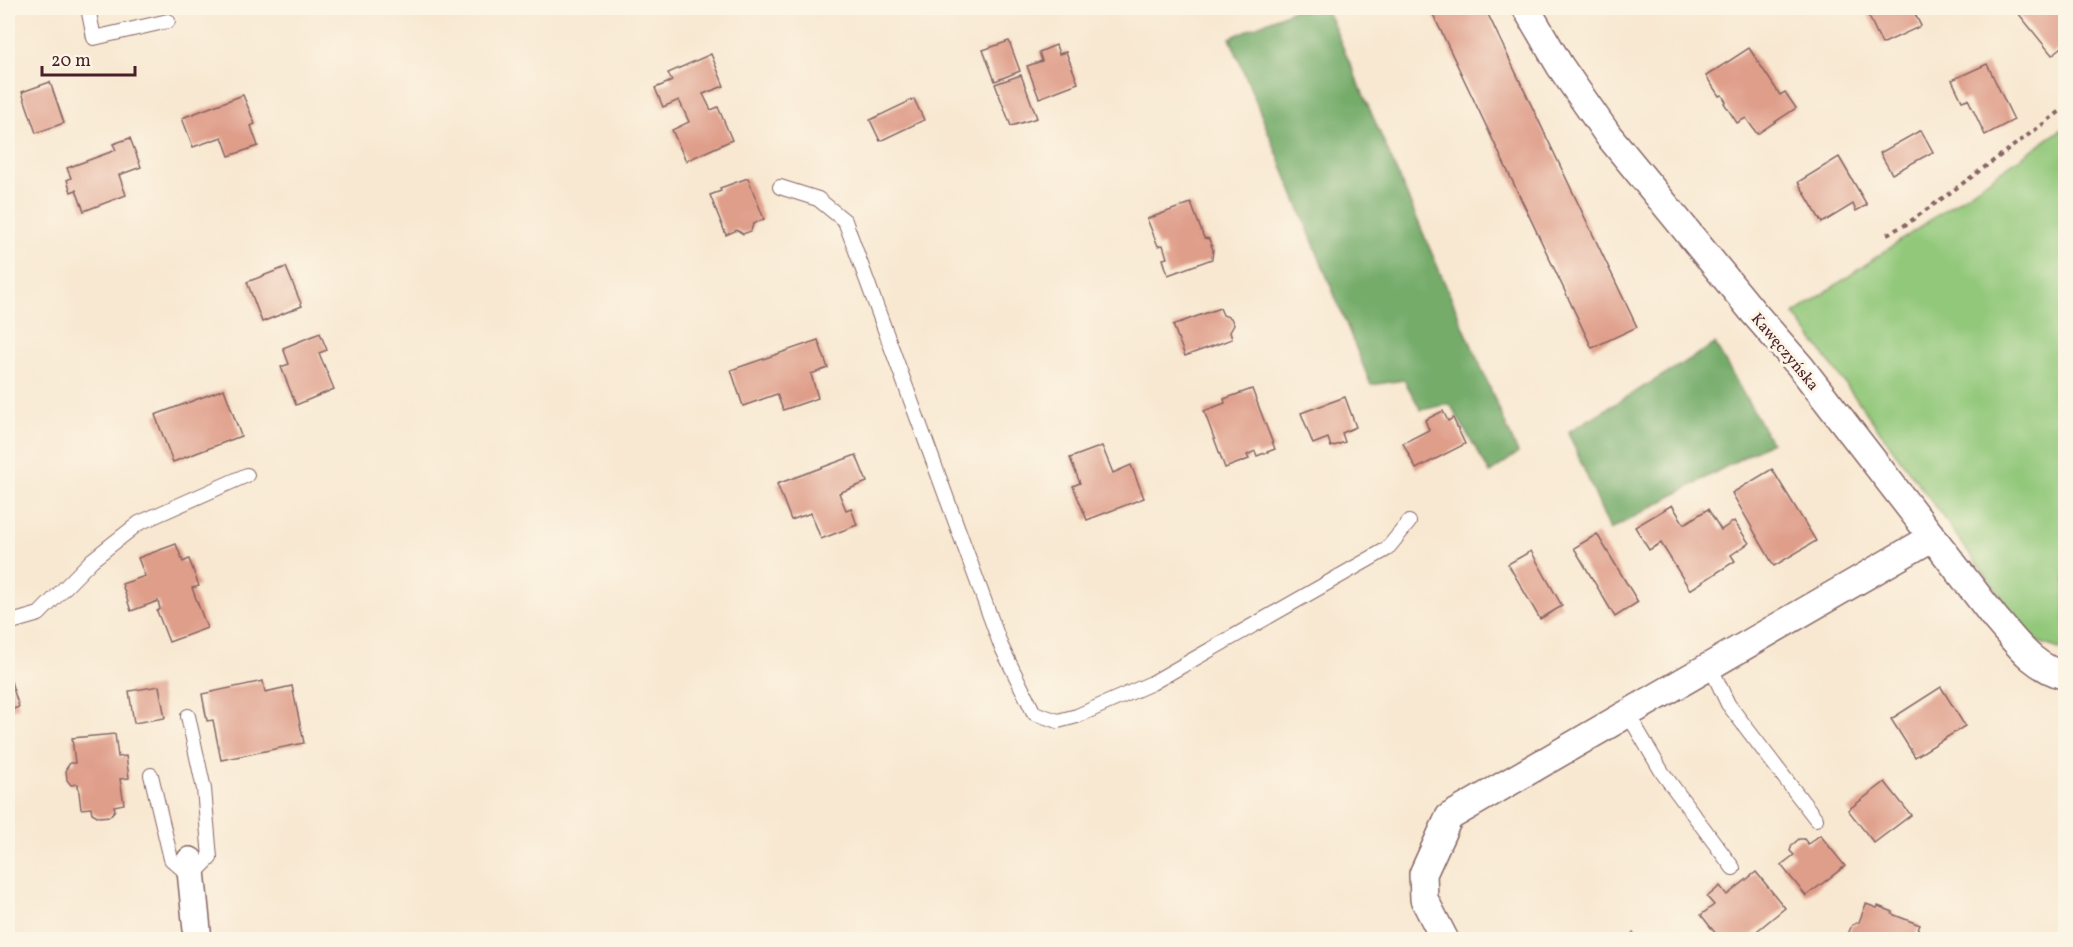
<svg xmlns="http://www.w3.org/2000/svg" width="2073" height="947" viewBox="0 0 2073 947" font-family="Vollkorn,serif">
  <rect width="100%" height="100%" fill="#fcf5e5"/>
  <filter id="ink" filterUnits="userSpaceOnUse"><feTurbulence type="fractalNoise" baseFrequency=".0167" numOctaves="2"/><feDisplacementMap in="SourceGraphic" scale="12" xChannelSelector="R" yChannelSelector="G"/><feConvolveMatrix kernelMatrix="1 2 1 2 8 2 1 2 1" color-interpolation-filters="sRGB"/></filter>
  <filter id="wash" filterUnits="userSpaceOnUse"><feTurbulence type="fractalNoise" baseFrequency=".008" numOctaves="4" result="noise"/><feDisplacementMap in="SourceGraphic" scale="24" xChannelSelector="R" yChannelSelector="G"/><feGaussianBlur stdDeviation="1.35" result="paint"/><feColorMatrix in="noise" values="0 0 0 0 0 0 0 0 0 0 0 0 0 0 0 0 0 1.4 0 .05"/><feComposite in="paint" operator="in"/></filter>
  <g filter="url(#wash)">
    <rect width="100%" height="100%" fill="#f8e8d1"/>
    <path fill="#92c87a" stroke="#6e7452" stroke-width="1.5" d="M2065 127 2066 128 2065 651 2033 640 1794 314Z"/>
    <g fill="#75ac6a" stroke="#60664a" stroke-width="1.5">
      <path d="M1298 8H1326L1518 453 1490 473 1450 404 1421 410 1404 380 1371 385 1230 38Z"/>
      <path d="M1715 344 1771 442 1610 530 1568 432Z"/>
    </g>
    <g id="blocks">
      <g fill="#df9e8a">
        <path d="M1430 8H1485L1637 327 1592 348Z"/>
        <path d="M1865 8H1912L1921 26 1882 44Z"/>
        <path d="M2014 8H2066V44L2052 55Z"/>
        <path d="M1009 41 1020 71 995 81 983 50Z"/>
        <path d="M1056 45 1059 54 1066 52 1078 83 1039 98 1027 66 1042 61 1039 52Z"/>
        <path d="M1749 48 1780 95 1785 92 1796 108 1757 134 1746 118 1737 123 1724 103 1726 102 1722 95 1719 96 1706 76Z"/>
        <path d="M711 54 724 86 703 94 711 110 718 107 732 140 686 161 672 130 689 122 679 100 663 107 655 88 672 81 668 73Z"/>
        <path d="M1987 64 2014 120 1985 135 1968 99 1962 101 1952 80Z"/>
        <path d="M1021 75 1037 118 1011 126 995 84Z"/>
        <path d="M50 82 64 123 36 133 22 92Z"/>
        <path d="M243 95 255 124 251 126 258 146 229 156 222 137 193 147 182 118Z"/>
        <path d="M914 99 924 120 880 141 870 120Z"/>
        <path d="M1921 130 1933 152 1892 174 1880 153Z"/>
        <path d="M130 138 141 167 119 175 126 195 84 211 76 190 71 192 67 180 71 178 67 168 116 150 113 144Z"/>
        <path d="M1839 157 1867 205 1856 211 1853 204 1822 223 1798 182Z"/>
        <path d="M748 178 764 219 753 224 751 231 743 234 737 230 726 235 710 195 721 191 720 188Z"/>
        <path d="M1191 203 1204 238 1209 239 1213 250 1212 259 1168 275 1163 259 1167 258 1163 245 1158 246 1147 219Z"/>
        <path d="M286 267 302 306 262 322 247 282Z"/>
        <path d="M1220 308 1223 315 1231 318 1234 325 1230 332 1232 339 1185 356 1173 325Z"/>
        <path d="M320 333 327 350 319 353 334 389 296 405 281 367 289 364 283 348Z"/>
        <path d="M818 340 828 368 811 374 818 398 783 410 777 394 743 406 731 370Z"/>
        <path d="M224 389 241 436 173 462 155 415Z"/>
        <path d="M1252 389 1275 449 1257 456 1255 451 1247 455 1249 459 1225 468 1204 411 1225 403 1224 399Z"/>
        <path d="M1345 397 1356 427 1342 433 1345 442 1331 447 1328 438 1313 444 1301 413Z"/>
        <path d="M1443 411 1448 421 1453 418 1465 444 1416 469 1403 443 1429 430 1425 420Z"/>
        <path d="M1102 446 1113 473 1131 465 1144 498 1087 520 1073 486 1080 483 1070 458Z"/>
        <path d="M856 455 867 482 839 493 846 510 851 508 857 525 821 539 811 513 791 520 777 484Z"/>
        <path d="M1772 469 1816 541 1774 566 1732 493Z"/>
        <path d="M1672 505 1684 524 1708 509 1721 530 1734 521 1749 543 1731 555 1735 561 1690 590 1661 543 1649 550 1635 527Z"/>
        <path d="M1597 534 1638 602 1615 617 1574 548Z"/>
        <path d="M176 544 183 562 189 559 199 586 192 588 207 628 169 642 157 611 160 609 158 601 131 611 122 584 145 576 138 558Z"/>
        <path d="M1531 551 1562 606 1540 619 1508 564Z"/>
        <path d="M8 672 19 707 8 711Z"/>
        <path d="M263 681 265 692 292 686 304 743 221 760 213 720 207 721 202 694Z"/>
        <path d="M159 686 165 718 134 723 129 691Z"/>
        <path d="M1941 687 1965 726 1915 757 1891 719Z"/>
        <path d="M115 734 118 757 126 756 129 778 120 779 124 804 114 806 115 810 110 816 99 817 92 813 91 808 81 809 78 784 71 785 67 780 66 769 70 763H75L72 738Z"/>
        <path d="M1885 782 1911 815 1874 843 1848 810Z"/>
        <path d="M1820 835 1845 866 1806 896 1781 865 1794 855 1790 851 1792 845 1799 839H1804L1808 844Z"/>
        <path d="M1756 872 1785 908 1747 939H1720L1701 915 1714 905 1707 897 1720 886 1727 895Z"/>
        <path d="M1866 904 1877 908 1878 906 1893 912 1892 914 1920 925 1914 939H1850L1848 934 1852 925 1859 922Z"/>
        <path d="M1633 933 1638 939H1623Z"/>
      </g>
    </g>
  </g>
  <g filter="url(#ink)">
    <use href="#blocks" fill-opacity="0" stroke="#876565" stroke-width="1.5"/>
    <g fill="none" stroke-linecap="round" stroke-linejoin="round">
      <g stroke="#876565" stroke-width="16">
        <g id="lane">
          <path d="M88 8 94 38 168 21"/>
          <path d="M780 187 818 199 845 221 1001 646 1034 713 1058 721 1077 716 1152 683 1387 549 1409 522"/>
          <path d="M8 623 39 614 92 560 139 523 247 475"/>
          <path d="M1710 666 1728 704 1816 819"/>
          <path d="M1628 714 1662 772 1733 868"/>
          <path d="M151 775 171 859 191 877 210 858 204 789 188 716"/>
        </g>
      </g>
      <g stroke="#876565" stroke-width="30">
        <g id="street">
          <path d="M1526 8 1560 66 1608 135 1754 313 1800 366 1995 618C2017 643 2032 667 2066 676"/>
          <path d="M190 861 198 940"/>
          <path d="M1445 940 1424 899 1423 874 1449 817 1933 537"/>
        </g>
      </g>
      <path stroke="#876565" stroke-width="4" stroke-dasharray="4.5 4.5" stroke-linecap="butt" d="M1887 234 1905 225 1947 195 2066 107"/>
      <use href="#lane" stroke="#fff" stroke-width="14"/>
      <use href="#street" stroke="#fff" stroke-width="27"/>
    </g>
  </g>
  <g text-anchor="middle" stroke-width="6" stroke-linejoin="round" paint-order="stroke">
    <g font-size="16" fill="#4a1f2b" stroke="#fcf5e5">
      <text transform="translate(1786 351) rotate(50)" y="6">Kawęczyńska</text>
    </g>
  </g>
  <rect width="2073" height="947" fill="none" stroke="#fcf5e5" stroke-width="30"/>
  <path d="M42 66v9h93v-9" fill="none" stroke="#4a1f2b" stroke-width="3"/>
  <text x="51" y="66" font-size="18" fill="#4a1f2b" stroke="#fcf5e5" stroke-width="4.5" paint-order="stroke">20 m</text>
</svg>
